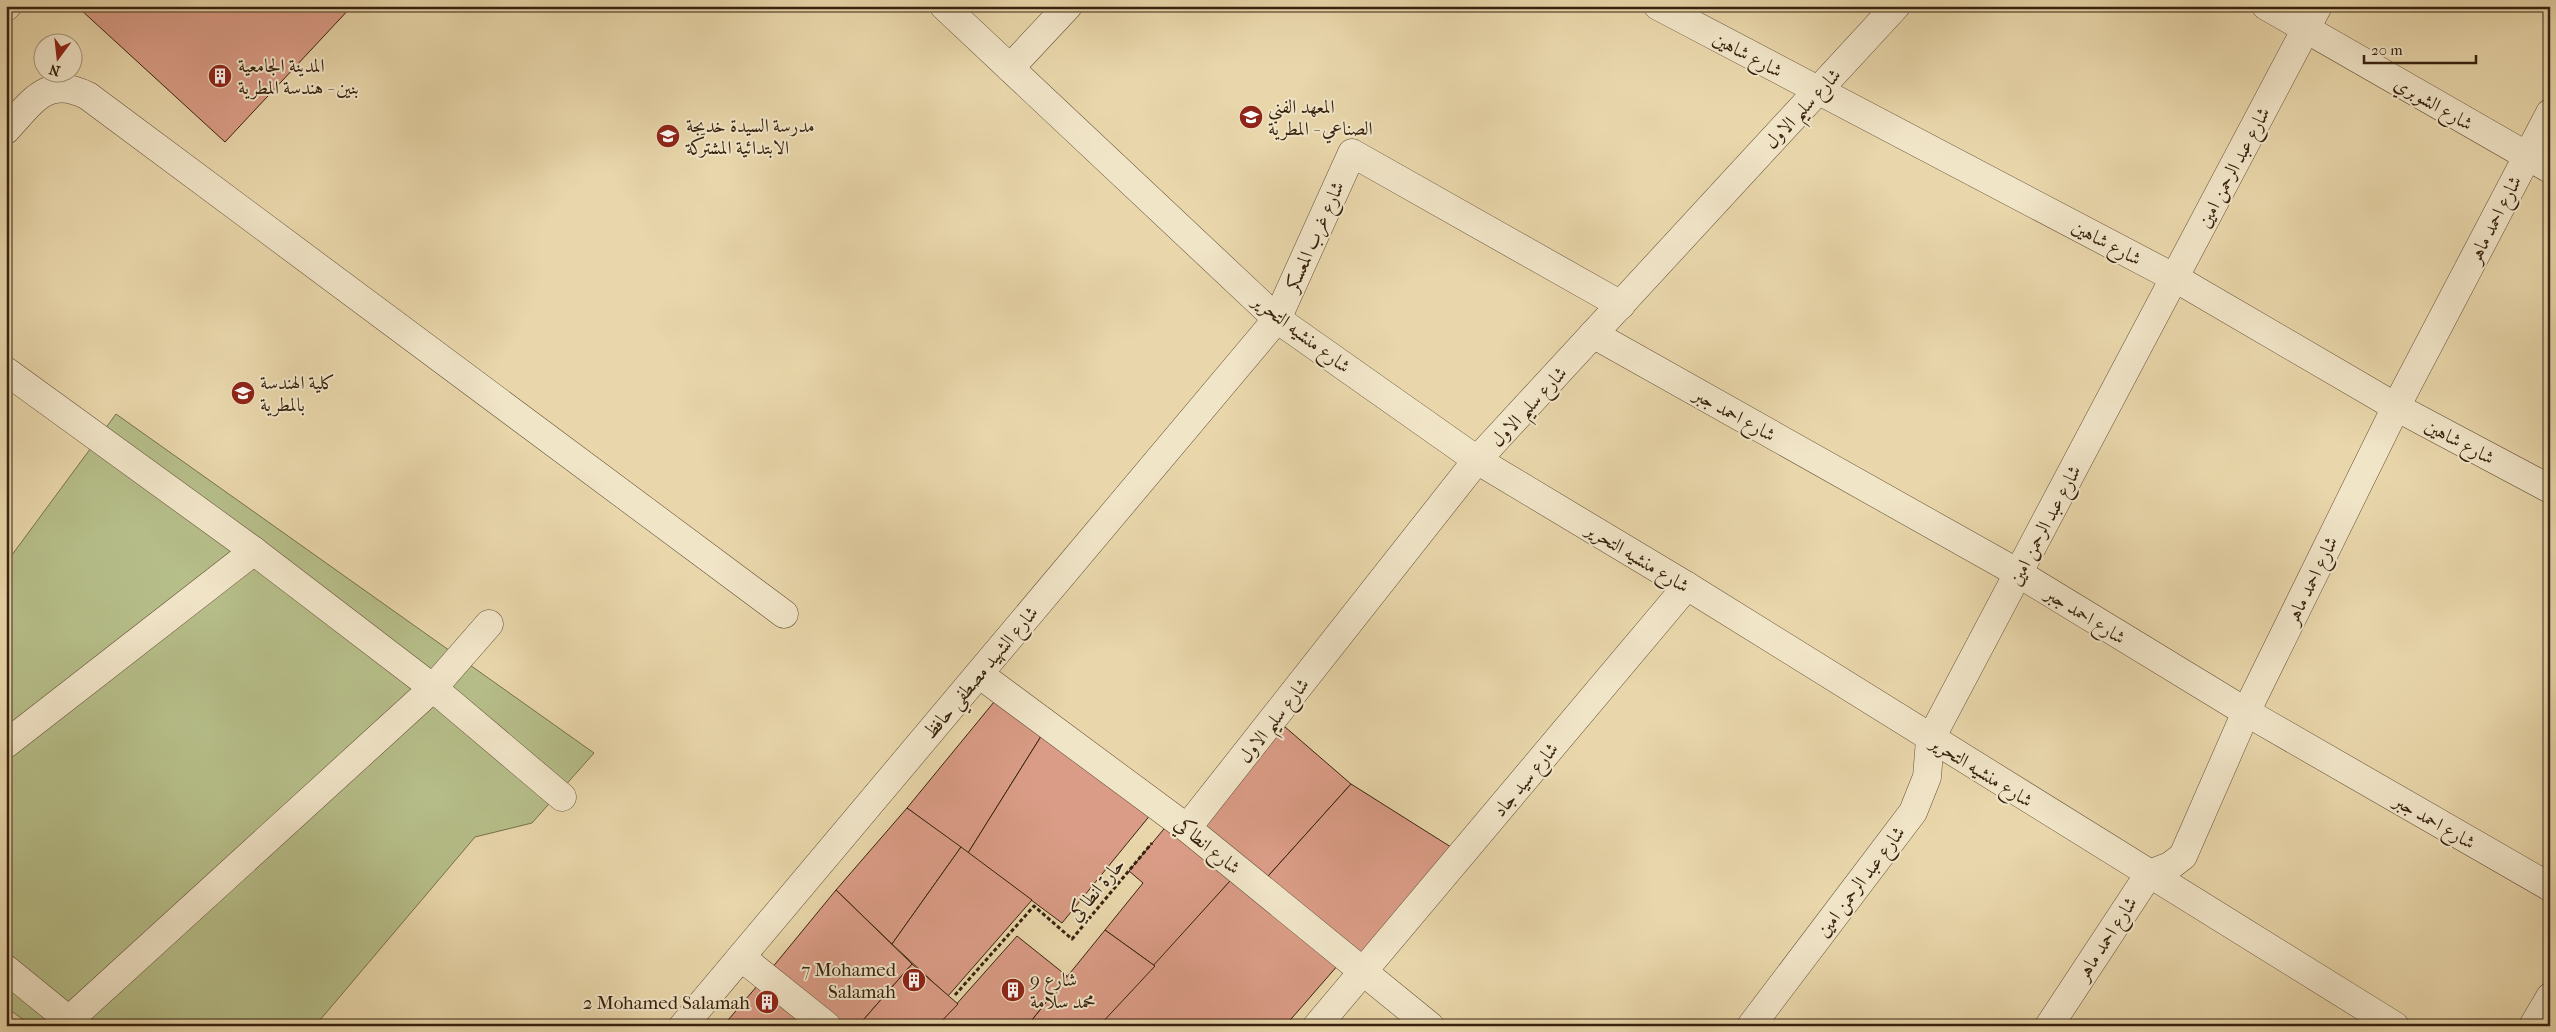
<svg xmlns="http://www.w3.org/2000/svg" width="2556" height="1032" viewBox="0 0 2556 1032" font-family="'IM FELL French Canon',Amiri,serif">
  <rect width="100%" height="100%" fill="#e9d7ab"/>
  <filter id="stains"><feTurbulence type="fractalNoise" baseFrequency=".004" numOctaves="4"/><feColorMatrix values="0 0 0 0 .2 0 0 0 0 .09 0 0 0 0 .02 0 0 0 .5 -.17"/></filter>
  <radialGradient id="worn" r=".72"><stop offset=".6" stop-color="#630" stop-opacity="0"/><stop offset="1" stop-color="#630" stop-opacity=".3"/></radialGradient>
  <path fill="#b6be89" stroke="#76704c" d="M116 414 594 753 532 823 475 837 320 1020 321 1026H32L6 1007V563Z"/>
  <g fill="#da9c86" stroke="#37220f">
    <path d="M82 6H352L225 142 80 9Z"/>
    <path d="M1003 691 1045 730 968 853 907 808Z"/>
    <path d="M1277 720 1351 784 1261 884 1187 828Z"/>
    <path d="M1045 730 1156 808 1062 923 968 853Z"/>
    <path d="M1351 784 1462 854 1363 972 1261 884Z"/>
    <path d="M907 808 961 847 892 944 836 890Z"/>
    <path d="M1173 818 1239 871 1155 966 1105 930 1143 883 1129 871Z"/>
    <path d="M961 847 1032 900 948 996 892 944Z"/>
    <path d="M1239 871 1345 957 1285 1026H1108L1103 1021Z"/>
    <path d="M836 890 912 964 858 1026H832L767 974Z"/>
    <path d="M1105 930 1155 966 1099 1026H1027Z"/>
    <path d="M1017 936 1067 976 1027 1026H937Z"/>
    <path d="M912 964 958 1004 937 1026H858Z"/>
    <path d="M763 979 821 1026H723Z"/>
  </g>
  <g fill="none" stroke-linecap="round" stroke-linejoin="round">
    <g stroke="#644f36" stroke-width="29">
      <g id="minor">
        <path d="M944 6 1277 319 1477 460 1687 586 2395 1026"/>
        <path d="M1658 6 2175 278 2396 407 2550 489"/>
        <path d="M2266 6 2550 169"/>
        <path d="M6 7 7 6"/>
        <path d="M1010 68 1068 6"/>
        <path d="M6 130C33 101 47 75 88 96L784 614"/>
        <path d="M1593 334 2018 573 2246 712 2550 887"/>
        <path d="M6 371 254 551 433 688 562 797"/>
        <path d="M979 674 1187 828 1430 1026"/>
        <path d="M6 744 254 551"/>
        <path d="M1187 828 1477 460 1896 6"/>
        <path d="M741 957 827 1026"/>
        <path d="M6 969 76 1026"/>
        <path d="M69 1020 433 688 489 624"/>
        <path d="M683 1026 1277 319 1352 153 1621 305"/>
        <path d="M1317 1026 1687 586"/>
        <path d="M1751 1026 1913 812 1927 777 1930 740 2318 6"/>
        <path d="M2049 1026 2149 874 2170 866 2183 856 2246 712 2396 407 2550 113"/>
        <path d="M2533 1026 2550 997"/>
      </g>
    </g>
    <path stroke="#37220f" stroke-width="3" stroke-dasharray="4 2.5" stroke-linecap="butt" d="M955 995 1034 906 1072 939 1152 843"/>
    <use href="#minor" stroke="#f1e5c8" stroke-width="28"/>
  </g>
  <defs>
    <g id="building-disc" transform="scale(1.25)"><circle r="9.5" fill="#8f2418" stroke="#f1e5c8"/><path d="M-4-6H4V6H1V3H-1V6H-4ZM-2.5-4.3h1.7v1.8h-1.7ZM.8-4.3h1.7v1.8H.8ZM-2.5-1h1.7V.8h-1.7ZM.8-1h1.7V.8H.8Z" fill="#fff"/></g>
    <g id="university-disc" transform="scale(1.25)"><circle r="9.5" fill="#8f2418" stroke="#f1e5c8"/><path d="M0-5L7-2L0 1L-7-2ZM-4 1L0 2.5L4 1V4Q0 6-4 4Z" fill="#fff"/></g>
    <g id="school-disc" transform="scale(1.25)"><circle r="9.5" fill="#8f2418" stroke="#f1e5c8"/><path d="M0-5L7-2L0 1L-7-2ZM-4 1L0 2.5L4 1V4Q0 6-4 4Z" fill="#fff"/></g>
  </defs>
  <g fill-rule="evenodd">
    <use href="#building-disc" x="220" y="76"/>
    <use href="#university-disc" x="1251" y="117"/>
    <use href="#school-disc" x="668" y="136"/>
    <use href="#university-disc" x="243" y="393"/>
    <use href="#building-disc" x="914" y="980"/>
    <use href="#building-disc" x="1013" y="990"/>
    <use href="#building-disc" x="767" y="1002"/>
  </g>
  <g text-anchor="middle" stroke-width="4" stroke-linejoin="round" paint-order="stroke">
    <g font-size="19" fill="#37220f" stroke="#f1e5c8">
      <text transform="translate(1748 54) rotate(28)" y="7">شارع شاهين</text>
      <text transform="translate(2434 103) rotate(30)" y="7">شارع الشوبري</text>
      <text transform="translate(1802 108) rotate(-47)" y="7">شارع سليم الاول</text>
      <text transform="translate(2233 167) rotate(-62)" y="7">شارع عبد الرحمن امين</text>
      <text transform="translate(2494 219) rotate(-63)" y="7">شارع احمد ماهر</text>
      <text transform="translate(1314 236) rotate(-66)" y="7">شارع غرب المعسكر</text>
      <text transform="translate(2107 242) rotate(28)" y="7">شارع شاهين</text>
      <text transform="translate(1302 333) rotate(37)" y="7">شارع منشيه التحرير</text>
      <text transform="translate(1528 406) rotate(-47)" y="7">شارع سليم الاول</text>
      <text transform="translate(1735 414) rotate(29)" y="7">شارع احمد جبر</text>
      <text transform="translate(2460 441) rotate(28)" y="7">شارع شاهين</text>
      <text transform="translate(2044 525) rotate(-62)" y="7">شارع عبد الرحمن امين</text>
      <text transform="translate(1638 557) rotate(31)" y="7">شارع منشيه التحرير</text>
      <text transform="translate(2311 580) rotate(-64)" y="7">شارع احمد ماهر</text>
      <text transform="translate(2086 615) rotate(32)" y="7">شارع احمد جبر</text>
      <text transform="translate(980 672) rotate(-50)" y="7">شارع الشهيد مصطفي حافظ</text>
      <text transform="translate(1273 720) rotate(-52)" y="7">شارع سليم الاول</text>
      <text transform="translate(1982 771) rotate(32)" y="7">شارع منشيه التحرير</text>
      <text transform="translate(1525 779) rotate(-50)" y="7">شارع سيد جاد</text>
      <text transform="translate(2435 821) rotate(30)" y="7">شارع احمد جبر</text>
      <text transform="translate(1208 845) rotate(39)" y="7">شارع انطاكي</text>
      <text transform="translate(1860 881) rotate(-53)" y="7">شارع عبد الرحمن امين</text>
      <text transform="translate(1096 889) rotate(-50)" y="7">حارة انطاكي</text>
      <text transform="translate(2106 938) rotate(-57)" y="7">شارع احمد ماهر</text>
    </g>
    <g font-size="19" fill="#37220f" stroke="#f1e5c8" text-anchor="start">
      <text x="238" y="72">المدينة الجامعية<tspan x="238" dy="22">بنين - هندسة المطرية</tspan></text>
      <text x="1268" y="113">المعهد الفني<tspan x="1268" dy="22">الصناعي - المطرية</tspan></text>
      <text x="686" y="132">مدرسة السيدة خديجة<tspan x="686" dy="22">الابتدائية المشتركة</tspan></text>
      <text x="260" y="389">كلية الهندسة<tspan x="260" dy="22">بالمطرية</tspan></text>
      <text x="896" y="976" text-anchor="end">7 Mohamed<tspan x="896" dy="22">Salamah</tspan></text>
      <text x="1030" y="986">9 شارع<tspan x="1030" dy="22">محمد سلامة</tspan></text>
      <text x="750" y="1009" text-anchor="end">2 Mohamed Salamah</text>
    </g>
  </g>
  <rect width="2556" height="1032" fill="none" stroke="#e9d7ab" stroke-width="25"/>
  <rect x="8" y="8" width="2541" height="1017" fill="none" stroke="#37220f" stroke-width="2.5"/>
  <rect x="12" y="12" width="2531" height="1007" fill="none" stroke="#37220f"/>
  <g transform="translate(58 58) rotate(195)"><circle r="24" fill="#f1e5c8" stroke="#a7977e"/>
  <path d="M0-4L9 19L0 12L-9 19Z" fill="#8f2418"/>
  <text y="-8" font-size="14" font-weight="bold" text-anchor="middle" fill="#37220f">N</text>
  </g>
  <path d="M2364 55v8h112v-8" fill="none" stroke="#37220f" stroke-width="2.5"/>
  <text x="2371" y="55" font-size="15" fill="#37220f" stroke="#f1e5c8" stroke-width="4" paint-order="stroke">20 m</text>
  <rect width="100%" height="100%" filter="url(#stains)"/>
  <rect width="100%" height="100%" fill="url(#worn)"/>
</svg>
